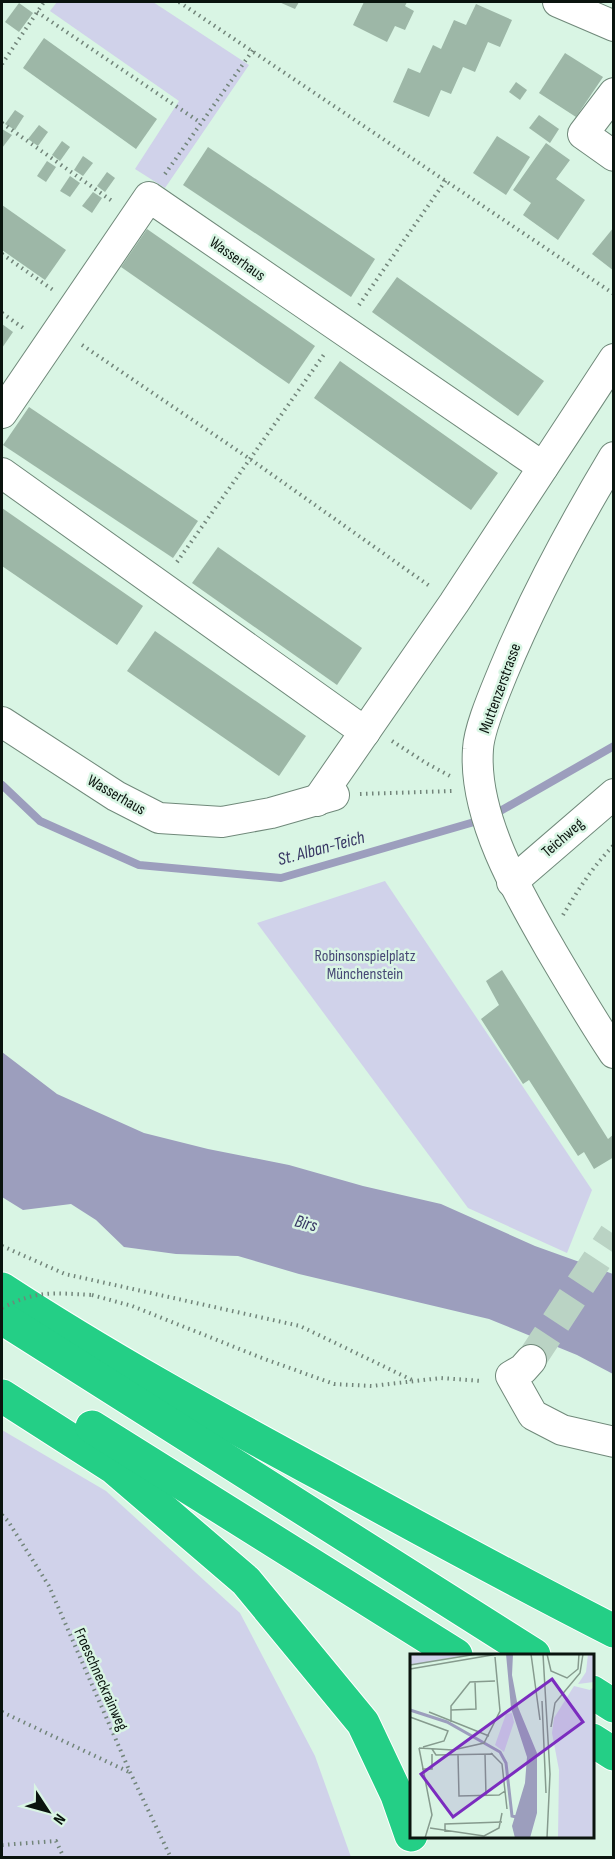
<svg xmlns="http://www.w3.org/2000/svg" width="615" height="1859" viewBox="0 0 615 1859" font-family="'Sofia Sans Condensed',sans-serif">
  <rect width="100%" height="100%" fill="#d9f5e4"/>
  <g fill="#d0d2ea">
    <path d="M57 2H153L249 65 165 188 135 169 179 101 50 11Z"/>
    <path d="M385 881 592 1190 567 1253 468 1208 257 923Z"/>
    <path d="M2 1430 106 1491 240 1613 315 1756 351 1857H2Z"/>
  </g>
  <path fill="#9c9ebd" d="M2 1052 57 1094 144 1133 208 1149 289 1165 363 1186 441 1204 535 1246 613 1274V1374L577 1355 489 1319 299 1274 238 1256 176 1254 124 1247 96 1220 71 1204 23 1210 2 1197Z"/>
  <g fill="none" stroke-linecap="round" stroke-linejoin="round">
    <path stroke="#9c9ebd" stroke-width="8" d="M2 785 40 821 139 865 281 878 488 818 614 746"/>
  </g>
  <g fill="#9db7a7">
    <path d="M279 2H299L295 9Z"/>
    <path d="M364 2H407L405 6 414 11 405 30 395 26 387 42 353 25Z"/>
    <path d="M19 3 33 13 19 32 5 22Z"/>
    <path d="M476 4 512 20 500 47 488 42 475 72 463 67 451 94 441 90 429 117 393 102 408 68 420 73 433 45 441 49 454 20 466 25Z"/>
    <path d="M44 38 157 119 136 149 23 68Z"/>
    <path d="M565 53 603 77 576 117 539 93Z"/>
    <path d="M516 82 527 90 520 100 509 92Z"/>
    <path d="M15 110 24 116 15 130 5 124Z"/>
    <path d="M539 115 559 129 550 143 529 128Z"/>
    <path d="M39 125 48 132 38 146 28 139Z"/>
    <path d="M2 129 12 135 2 148Z"/>
    <path d="M497 136 530 157 506 195 473 173Z"/>
    <path d="M62 141 70 147 60 161 52 155Z"/>
    <path d="M546 143 570 160 556 179 585 200 558 240 523 215 531 203 513 190Z"/>
    <path d="M208 147 375 259 351 297 183 185Z"/>
    <path d="M83 156 93 163 83 176 74 170Z"/>
    <path d="M47 161 56 167 46 182 37 176Z"/>
    <path d="M107 172 115 178 105 192 97 186Z"/>
    <path d="M70 176 80 183 70 197 60 191Z"/>
    <path d="M93 192 102 198 92 213 82 206Z"/>
    <path d="M2 205 66 250 45 280 2 250Z"/>
    <path d="M614 227V271L592 254Z"/>
    <path d="M147 229 315 346 289 384 121 267Z"/>
    <path d="M397 277 544 381 518 416 372 312Z"/>
    <path d="M2 324 13 332 2 348Z"/>
    <path d="M340 361 498 473 471 510 314 398Z"/>
    <path d="M29 407 198 521 173 558 3 445Z"/>
    <path d="M2 508 143 606 117 645 2 566Z"/>
    <path d="M218 547 362 648 337 685 192 583Z"/>
    <path d="M155 631 306 736 279 776 127 671Z"/>
    <path d="M502 970 608 1139 614 1134V1157L594 1169 584 1152 578 1156 529 1080 523 1084 481 1019 499 1005 486 981Z"/>
  </g>
  <g fill="none" stroke-linecap="round" stroke-linejoin="round">
    <path stroke="#bad3c4" stroke-width="30" stroke-dasharray="30 15" stroke-linecap="butt" d="M531 1360 614 1234"/>
    <g stroke="#70897a" stroke-width="32">
      <g id="minor">
        <path d="M558 2 614 26"/>
        <path d="M614 93 583 134 614 156"/>
        <path d="M2 413 149 197 543 467"/>
        <path d="M614 457C572 527 534 597 503 672 495 692 479 728 478 749 473 817 519 895 552 952 572 986 592 1020 614 1053"/>
        <path d="M2 473 365 732"/>
        <path d="M2 722 116 796 159 818 222 822 271 813 334 795"/>
        <path d="M317 801 454 603 614 359"/>
        <path d="M512 882 614 794"/>
        <path d="M531 1360 523 1369 511 1376 533 1415 562 1430 614 1442"/>
      </g>
    </g>
    <g stroke="#fff" stroke-width="35">
      <g id="highway">
        <path d="M2 1289C106 1357 215 1417 324 1476 420 1529 516 1581 614 1631"/>
        <path d="M2 1318 534 1655"/>
        <path d="M2 1396 113 1467 246 1581 363 1723 397 1795 411 1835"/>
        <path d="M92 1427 456 1655"/>
        <path d="M592 1692 614 1706"/>
        <path d="M592 1740 614 1754"/>
      </g>
    </g>
    <g stroke="#72857a" stroke-width="4" stroke-dasharray="1.5 4.5" stroke-linecap="butt">
      <path d="M179 2 614 294"/>
      <path d="M37 12 201 123"/>
      <path d="M2 64 44 2"/>
      <path d="M2 123 112 201"/>
      <path d="M165 174 253 50"/>
      <path d="M2 254 53 290"/>
      <path d="M359 305 446 180"/>
      <path d="M2 313 26 330"/>
      <path d="M82 345 250 459 431 587"/>
      <path d="M177 562 325 353"/>
      <path d="M392 741 426 763 450 776"/>
      <path d="M360 794 452 791"/>
      <path d="M563 915C578 890 593 866 614 845"/>
      <path d="M2 1246 65 1274 300 1326 412 1380"/>
      <path d="M92 1295 132 1306 262 1358 334 1384 372 1386 441 1378 482 1381"/>
      <path d="M2 1515 8 1521 49 1586 130 1772 171 1858"/>
      <path d="M2 1712 129 1772"/>
      <path d="M2 1845 56 1841 64 1858"/>
    </g>
    <use href="#minor" stroke="#fff" stroke-width="30"/>
    <use href="#highway" stroke="#24cf86" stroke-width="33"/>
    <path stroke="#72857a" stroke-width="4" stroke-dasharray="1.5 4.5" stroke-linecap="butt" d="M2 1308C37 1290 53 1293 92 1295"/>
  </g>
  <g text-anchor="middle" stroke-width="5" stroke-linejoin="round" paint-order="stroke">
    <g font-size="16" fill="#0a140e" stroke="#d9f5e4">
      <text transform="translate(238 258) rotate(35)" y="6">Wasserhaus</text>
      <text transform="translate(499 688) rotate(-70)" y="6">Muttenzerstrasse</text>
      <text transform="translate(117 794) rotate(30)" y="6">Wasserhaus</text>
      <text transform="translate(562 837) rotate(-41)" y="6">Teichweg</text>
      <text transform="translate(102 1679) rotate(66)" y="6">Froeschneckrainweg</text>
    </g>
    <g font-size="16" fill="#474875" stroke="#d9f5e4">
      <text x="365" y="961">Robinsonspielplatz<tspan x="365" dy="18">Münchenstein</tspan></text>
    </g>
    <g font-size="18" font-style="italic" fill="#373663" stroke="#d9f5e4">
      <text transform="translate(321 848) rotate(-15)" y="6">St. Alban-Teich</text>
      <text transform="translate(306 1223) rotate(15)" y="6">Birs</text>
    </g>
  </g>
  <g transform="translate(410 1654)">
    <rect width="184" height="184" fill="#d9f5e4"/>
    <path d="M0 0H60L0 11ZM178 0H184V28L168 30 176 18ZM164 32 180 36 184 33V184H148L149 116 142 79 144 64ZM102 59 104 68 94 98 85 91 96 60Z" fill="#d0d2ea"/>
    <path d="M96 0H103L102 21 108 53 127 99V159L120 184H105L102 172 115 129 117 103 101 54Z" fill="#9c9ebd"/>
    <path fill="none" stroke="#9c9ebd" stroke-width="3" d="M0 56 37 68 90 98 96 109 102 162 106 163"/>
    <path fill="none" stroke="#869b8e" stroke-width="1.5" d="M121 0 130 66M133 0 140 120 137 184M137 0 141 17 157 24 168 15 169 0M0 11 67 0M0 15 88 0M132 47 136 139M41 56 66 55 65 28M19 58 79 82M0 63 38 77 34 87 13 93M41 68V52L60 28 85 27M141 73 145 49 170 19 173 0M9 94 43 96 74 89 90 57 85 3M9 94 22 161 15 184M22 95 26 101 83 100M81 99 92 110 97 155M75 100 76 142M48 101 49 142 89 141 95 137M12 115H22V100M20 174 74 182 89 174 92 159M35 178V170L92 168"/>
    <path fill="#7b2cbf" fill-opacity="0.15" stroke="#7b2cbf" stroke-width="3" d="M142 25 173 68 43 163 11 120Z"/>
    <rect width="184" height="184" fill="none" stroke="#0a140e" stroke-width="3"/>
  </g>
  <rect width="615" height="1859" fill="none" stroke="#0a140e" stroke-width="6"/>
  <g transform="translate(48 1811) rotate(126)" stroke="#d9f5e4" stroke-width="4.5" paint-order="stroke">
  <path d="M0-4.5L10 22L0 15L-10 22Z" fill="#0a140e"/>
  <text y="-9" font-size="16" font-weight="bold" text-anchor="middle" fill="#0a140e">N</text>
  </g>
</svg>
